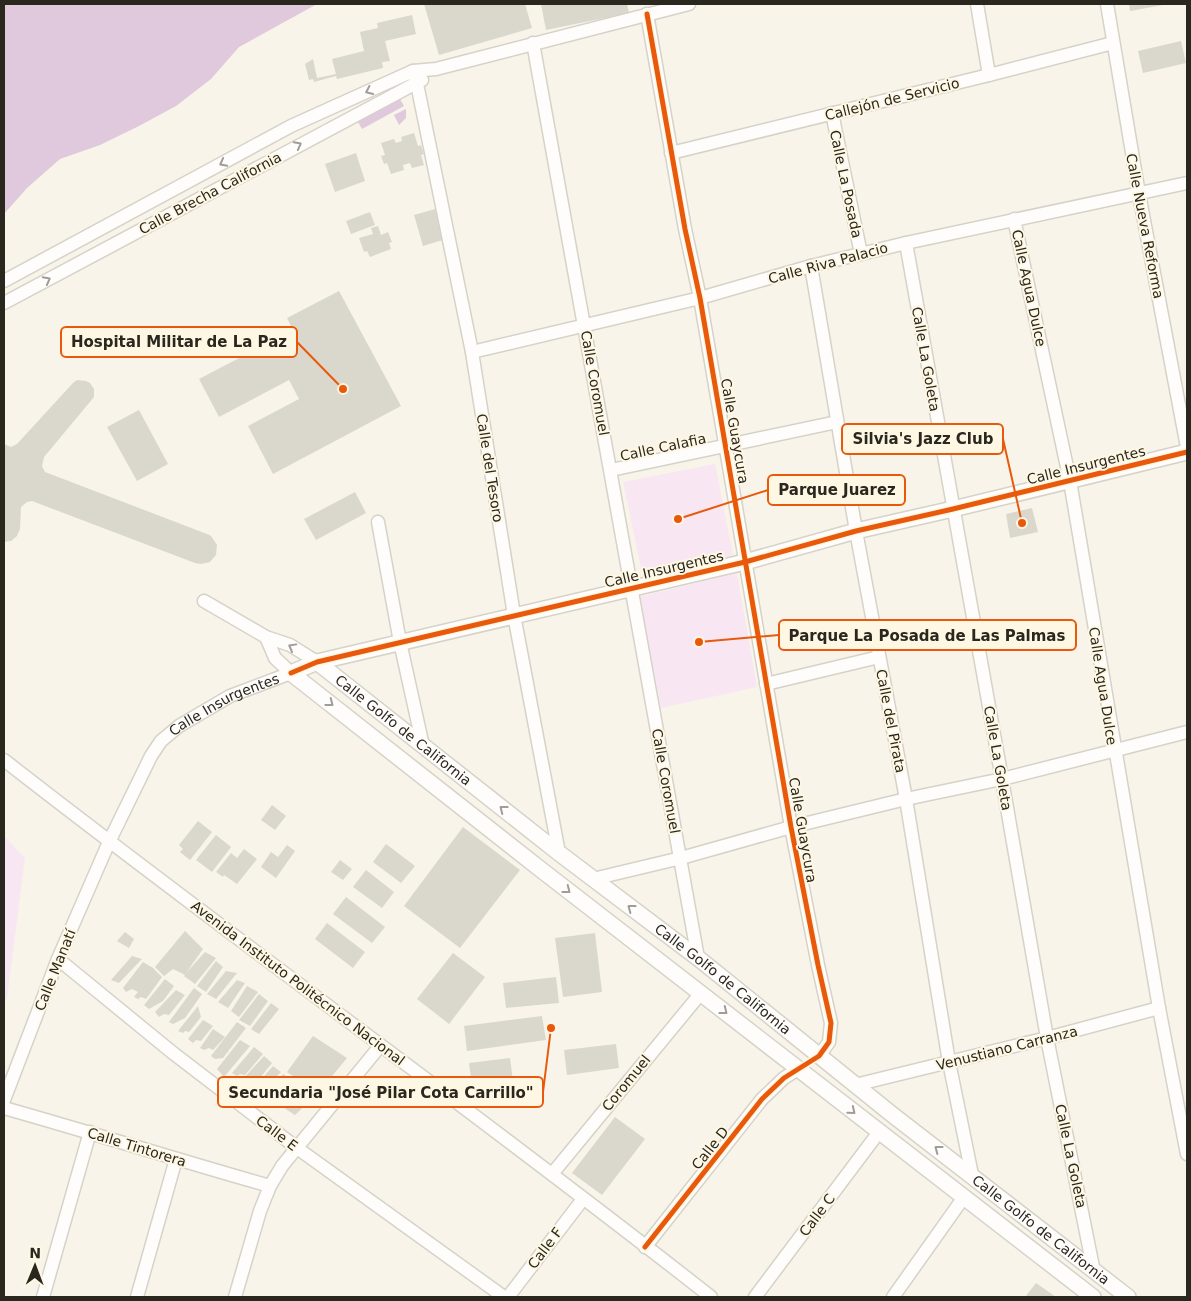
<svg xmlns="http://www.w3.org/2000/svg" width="1191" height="1301" viewBox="0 0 1191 1301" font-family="'DejaVu Sans',sans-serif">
  <rect width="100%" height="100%" fill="#f8f4e9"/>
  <g fill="#f8e7f3">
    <path d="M715 464 733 555 642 573 623 482Z"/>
    <path d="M737 573 757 687 661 708 639 597Z"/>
    <path d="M4 836 25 858 7 998 4 1003Z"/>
  </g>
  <g fill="#e0c8dd">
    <path d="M4 4H317L239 47 211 79 176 106 139 126 100 145 60 159 27 188 4 214Z"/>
    <path d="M400 99 404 106 362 129 358 122Z"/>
    <path d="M406 109V118L399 125 394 115Z"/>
  </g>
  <g fill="#dad7cd">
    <path d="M424 4H525L532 28 439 55Z"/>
    <path d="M541 4H627L629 13 546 30Z"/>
    <path d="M1129 4H1163V5L1130 11Z"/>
    <path d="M412 15 416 34 385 41 390 61 382 62 383 68 337 79 336 76 314 82 313 79 309 80 305 64 313 59 317 78 336 74 332 59 364 51 360 32 378 28 377 23Z"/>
    <path d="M1181 41 1186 63 1143 73 1138 51Z"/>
    <path d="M414 133 418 146 421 145 424 154 421 155 424 165 412 168 410 163 403 165 404 170 391 174 387 163 384 164 381 156 385 155 381 143 394 139 396 143 402 141 401 137Z"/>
    <path d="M356 153 365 181 335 192 325 164Z"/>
    <path d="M435 209 443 240 423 246 414 215Z"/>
    <path d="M370 212 375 225 351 234 346 221Z"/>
    <path d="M378 226 381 235 388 232 392 242 389 243 391 249 370 257 367 251 364 252 359 238 373 234 371 228Z"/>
    <path d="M339 291 401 406 273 474 248 426 299 399 289 380 219 417 199 379 293 330 287 318Z"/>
    <path d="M77 380 86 381 90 383 94 389V397L44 457 42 466 45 472 207 534 211 536 217 545 216 555 210 562 201 564 195 563 32 501 27 502 21 507 20 529 17 536 11 541 4 542V444L11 447 17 444 73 383Z"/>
    <path d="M139 410 168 464 137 481 107 427Z"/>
    <path d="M355 492 366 513 316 540 304 519Z"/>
    <path d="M1032 508 1038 532 1010 538 1006 514Z"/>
    <path d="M272 805 286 816 275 830 261 820Z"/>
    <path d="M198 821 212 832 190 860 180 852 183 849 179 845Z"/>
    <path d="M463 827 520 870 460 948 404 906Z"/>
    <path d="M216 835 231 847 212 872 196 860Z"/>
    <path d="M386 844 415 866 401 883 373 862Z"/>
    <path d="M287 845 295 851 276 878 261 867 271 852 278 857Z"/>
    <path d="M244 849 257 859 237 884 224 875 223 877 216 872 231 853 237 858Z"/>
    <path d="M340 860 352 869 343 880 331 872Z"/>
    <path d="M366 870 394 892 382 908 353 887Z"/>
    <path d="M346 897 385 927 372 943 333 914Z"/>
    <path d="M327 923 365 952 353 968 315 939Z"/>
    <path d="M185 931 203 949 186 973 205 952 216 958 195 984 184 976 185 975 173 969 164 976 155 967Z"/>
    <path d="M125 932 134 939 129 948 117 941Z"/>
    <path d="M595 933 602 992 563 997 555 938Z"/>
    <path d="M453 953 485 977 449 1024 417 999Z"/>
    <path d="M132 956 142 959 119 983 111 980Z"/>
    <path d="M216 961 223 967 206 992 197 986Z"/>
    <path d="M143 962 153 968 162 977 146 999 141 997 138 999 134 997 138 992 132 989 126 992 123 988Z"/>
    <path d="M226 971 237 973 216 999 207 994Z"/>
    <path d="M556 977 559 1003 506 1008 503 983Z"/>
    <path d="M165 979 174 986 163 1001 149 1009 144 1005Z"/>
    <path d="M237 980 245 983 228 1008 218 1002Z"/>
    <path d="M247 986 258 992 239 1017 231 1011Z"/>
    <path d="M194 988 202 994 185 1018 173 1024 169 1022Z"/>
    <path d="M176 990 185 995 169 1015 164 1014 159 1017 155 1012Z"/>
    <path d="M259 994 268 1001 250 1026 239 1020Z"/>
    <path d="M271 1003 279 1009 259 1034 251 1029Z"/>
    <path d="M198 1006 201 1017 189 1032 185 1031 183 1033 178 1031Z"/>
    <path d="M542 1016 546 1040 467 1051 464 1026Z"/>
    <path d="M203 1020 213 1026 201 1041 196 1040 193 1043 188 1039Z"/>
    <path d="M237 1022 246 1028 223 1058 215 1059 211 1056Z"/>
    <path d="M213 1029 225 1037 213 1050 209 1048 204 1050 200 1048Z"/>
    <path d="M313 1036 347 1058 318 1093 287 1072Z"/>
    <path d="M240 1040 250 1046 224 1077 217 1069Z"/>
    <path d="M616 1044 619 1068 567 1075 564 1050Z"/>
    <path d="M254 1047 263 1054 245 1075 240 1074 237 1076 232 1073Z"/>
    <path d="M264 1056 272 1063 256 1083 250 1080 247 1084 242 1080Z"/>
    <path d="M510 1058 513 1081 472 1086 469 1063Z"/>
    <path d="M273 1066 281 1072 264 1090H261L257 1092 253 1089Z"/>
    <path d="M283 1074 291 1079 288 1085 281 1093 276 1091 275 1093 279 1097 276 1099 272 1097 268 1100 265 1097Z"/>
    <path d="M297 1080 317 1094 295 1115 278 1104Z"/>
    <path d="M615 1117 645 1139 602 1195 572 1173Z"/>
    <path d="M1036 1283 1056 1297H1025Z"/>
  </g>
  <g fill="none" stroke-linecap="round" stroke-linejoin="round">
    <g stroke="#d5d2c8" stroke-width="15">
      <g id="minor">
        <path d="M977 4 989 75"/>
        <path d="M1107 4 1139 194 1187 447"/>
        <path d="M647 14 685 229 700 298 791 827 818 965 831 1023 829 1042 819 1056"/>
        <path d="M533 43 698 958"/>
        <path d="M413 71 417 84 472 352 514 615 559 853"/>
        <path d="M832 113 861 254"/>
        <path d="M671 153 989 75 1113 43"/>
        <path d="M1014 219 1070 481 1159 1008 1187 1154"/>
        <path d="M906 243 1002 779 1047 1038 1094 1272"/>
        <path d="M811 266 856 531 906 799 949 1062 972 1175"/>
        <path d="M4 281 291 126 413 71 436 69 689 4"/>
        <path d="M4 303 422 80"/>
        <path d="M472 352 700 298 811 266 906 243 1187 183"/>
        <path d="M611 470 837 422"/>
        <path d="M378 522 400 642 423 746"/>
        <path d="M204 601 266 637 290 645 317 662"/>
        <path d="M766 684 879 657"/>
        <path d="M4 760C237 942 479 1114 711 1297"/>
        <path d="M593 879 681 858 791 827 906 799 1002 779 1187 732"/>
        <path d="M58 959 173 1053 297 1148 504 1297"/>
        <path d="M855 1085 1047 1038 1159 1008"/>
        <path id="s1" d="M4 1100 58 959 109 842 151 756 161 741 179 726 230 696 291 673 275 658 266 637"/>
        <path d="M4 1108C93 1133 181 1161 270 1186"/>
        <path d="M552 1174 701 993"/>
        <path d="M645 1247 762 1099 784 1078 798 1069"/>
        <path d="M43 1297 90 1132"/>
        <path d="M137 1297 176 1159"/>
        <path d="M235 1297 260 1211 270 1186 282 1166 380 1046"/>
        <path d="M508 1297 583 1199"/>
        <path d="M755 1297 879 1132"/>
        <path d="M893 1297 964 1197"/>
      </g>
    </g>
    <g stroke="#d5d2c8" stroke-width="18">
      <g id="tertiary">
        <path id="s2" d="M317 662 559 853 698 958 894 1116 1128 1297"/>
        <path d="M1093 1297 544 872 291 673 317 662 745 562 856 531 953 509 1187 452"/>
      </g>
    </g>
    <use href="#minor" stroke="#fefdfc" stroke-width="12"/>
    <use href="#tertiary" stroke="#fefdfc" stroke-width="15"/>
    <g stroke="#fef7e3" stroke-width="8">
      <g id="cycleway">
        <path d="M291 673 317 662 745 562 856 531 953 509 1187 452"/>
        <path d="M645 1247 762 1099 784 1078 819 1056 829 1042 831 1023 818 965 791 827 700 298 685 229 647 14"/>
      </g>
    </g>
    <use href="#cycleway" stroke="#e8590c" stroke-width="5"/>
  </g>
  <defs><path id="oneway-chevron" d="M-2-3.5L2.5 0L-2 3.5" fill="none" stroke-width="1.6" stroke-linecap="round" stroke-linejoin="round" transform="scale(1.25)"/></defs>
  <g stroke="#9f9d98">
    <use href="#oneway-chevron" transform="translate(369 91) rotate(155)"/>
    <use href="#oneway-chevron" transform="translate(298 145) rotate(-28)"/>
    <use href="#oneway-chevron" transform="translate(223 163) rotate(152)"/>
    <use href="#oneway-chevron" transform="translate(47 280) rotate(-28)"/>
    <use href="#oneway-chevron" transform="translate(292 647) rotate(-151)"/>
    <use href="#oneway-chevron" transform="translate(330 703) rotate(38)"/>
    <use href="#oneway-chevron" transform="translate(503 809) rotate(-142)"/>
    <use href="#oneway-chevron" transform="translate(567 890) rotate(38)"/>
    <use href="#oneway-chevron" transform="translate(631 908) rotate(-143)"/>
    <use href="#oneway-chevron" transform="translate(724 1011) rotate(38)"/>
    <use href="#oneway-chevron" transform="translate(852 1111) rotate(39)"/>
    <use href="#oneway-chevron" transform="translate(938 1149) rotate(-143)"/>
  </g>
  <g text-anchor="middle" stroke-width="4" stroke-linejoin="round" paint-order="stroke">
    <g font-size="14" fill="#2a271e" stroke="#fef7e3">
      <text transform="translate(892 99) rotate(-14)" y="5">Callejón de Servicio</text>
      <text transform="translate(846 184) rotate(78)" y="5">Calle La Posada</text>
      <text transform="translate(210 193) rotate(-28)" y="5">Calle Brecha California</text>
      <text transform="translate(1145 226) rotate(79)" y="5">Calle Nueva Reforma</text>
      <text transform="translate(828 263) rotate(-15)" y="5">Calle Riva Palacio</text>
      <text transform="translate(1029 288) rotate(78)" y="5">Calle Agua Dulce</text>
      <text transform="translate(926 359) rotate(80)" y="5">Calle La Goleta</text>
      <text transform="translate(595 383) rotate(80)" y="5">Calle Coromuel</text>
      <text transform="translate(735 431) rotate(80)" y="5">Calle Guaycura</text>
      <text transform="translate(663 447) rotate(-12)" y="5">Calle Calafia</text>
      <text transform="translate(1086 465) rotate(-14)" y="5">Calle Insurgentes</text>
      <text transform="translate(490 468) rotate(81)" y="5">Calle del Tesoro</text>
      <text transform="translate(664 569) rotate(-13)" y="5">Calle Insurgentes</text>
      <text transform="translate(1103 686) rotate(81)" y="5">Calle Agua Dulce</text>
      <text dy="5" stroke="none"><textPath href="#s1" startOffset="466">Calle Insurgentes</textPath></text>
      <text transform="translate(891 721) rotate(79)" y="5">Calle del Pirata</text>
      <text dy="5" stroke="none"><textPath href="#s2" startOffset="110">Calle Golfo de California</textPath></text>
      <text transform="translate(998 758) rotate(80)" y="5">Calle La Goleta</text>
      <text transform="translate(666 781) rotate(80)" y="5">Calle Coromuel</text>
      <text transform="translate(803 830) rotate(80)" y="5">Calle Guaycura</text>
      <text transform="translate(55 970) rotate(-68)" y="5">Calle Manatí</text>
      <text dy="5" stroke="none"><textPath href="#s2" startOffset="515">Calle Golfo de California</textPath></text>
      <text transform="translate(298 983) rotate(37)" y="5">Avenida Instituto Politécnico Nacional</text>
      <text transform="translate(1007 1048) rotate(-14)" y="5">Venustiano Carranza</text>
      <text transform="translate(626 1083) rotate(-51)" y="5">Coromuel</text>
      <text transform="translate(277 1133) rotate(37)" y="5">Calle E</text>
      <text transform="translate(137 1147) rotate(17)" y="5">Calle Tintorera</text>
      <text transform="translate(710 1148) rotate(-52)" y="5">Calle D</text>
      <text transform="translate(1071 1156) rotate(78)" y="5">Calle La Goleta</text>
      <text transform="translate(817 1215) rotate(-53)" y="5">Calle C</text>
      <text dy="5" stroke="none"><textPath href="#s2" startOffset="920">Calle Golfo de California</textPath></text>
      <text transform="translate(545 1248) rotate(-53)" y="5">Calle F</text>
    </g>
  </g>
  <path fill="none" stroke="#e8590c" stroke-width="2" d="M343 389L297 342M1022 523L1003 439M678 519L768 490M699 642L779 635M551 1028L543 1092"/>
  <g fill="#e8590c" stroke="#fef7e3" stroke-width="2">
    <circle cx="343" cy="389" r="5"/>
    <circle cx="1022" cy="523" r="5"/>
    <circle cx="678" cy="519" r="5"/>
    <circle cx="699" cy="642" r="5"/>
    <circle cx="551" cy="1028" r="5"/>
  </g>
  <g fill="#fef7e3" stroke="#e8590c" stroke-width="2">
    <rect x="61" y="327" width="236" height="30" rx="5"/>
    <rect x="842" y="424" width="161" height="30" rx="5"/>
    <rect x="768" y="475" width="137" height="30" rx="5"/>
    <rect x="779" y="620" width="297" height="30" rx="5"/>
    <rect x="218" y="1077" width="325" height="30" rx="5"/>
  </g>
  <g font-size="15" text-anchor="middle" font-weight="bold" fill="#2a271e">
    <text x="179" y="347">Hospital Militar de La Paz</text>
    <text x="923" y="444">Silvia's Jazz Club</text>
    <text x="837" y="495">Parque Juarez</text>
    <text x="927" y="641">Parque La Posada de Las Palmas</text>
    <text x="381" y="1098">Secundaria "José Pilar Cota Carrillo"</text>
  </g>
  <rect width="1191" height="1301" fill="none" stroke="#2a271e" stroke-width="10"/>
  <g transform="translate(35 1266) rotate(1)" stroke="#fef7e3" stroke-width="4" paint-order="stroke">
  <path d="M0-4L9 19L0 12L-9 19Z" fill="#2a271e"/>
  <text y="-8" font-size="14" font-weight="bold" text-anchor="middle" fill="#2a271e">N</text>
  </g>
</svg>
